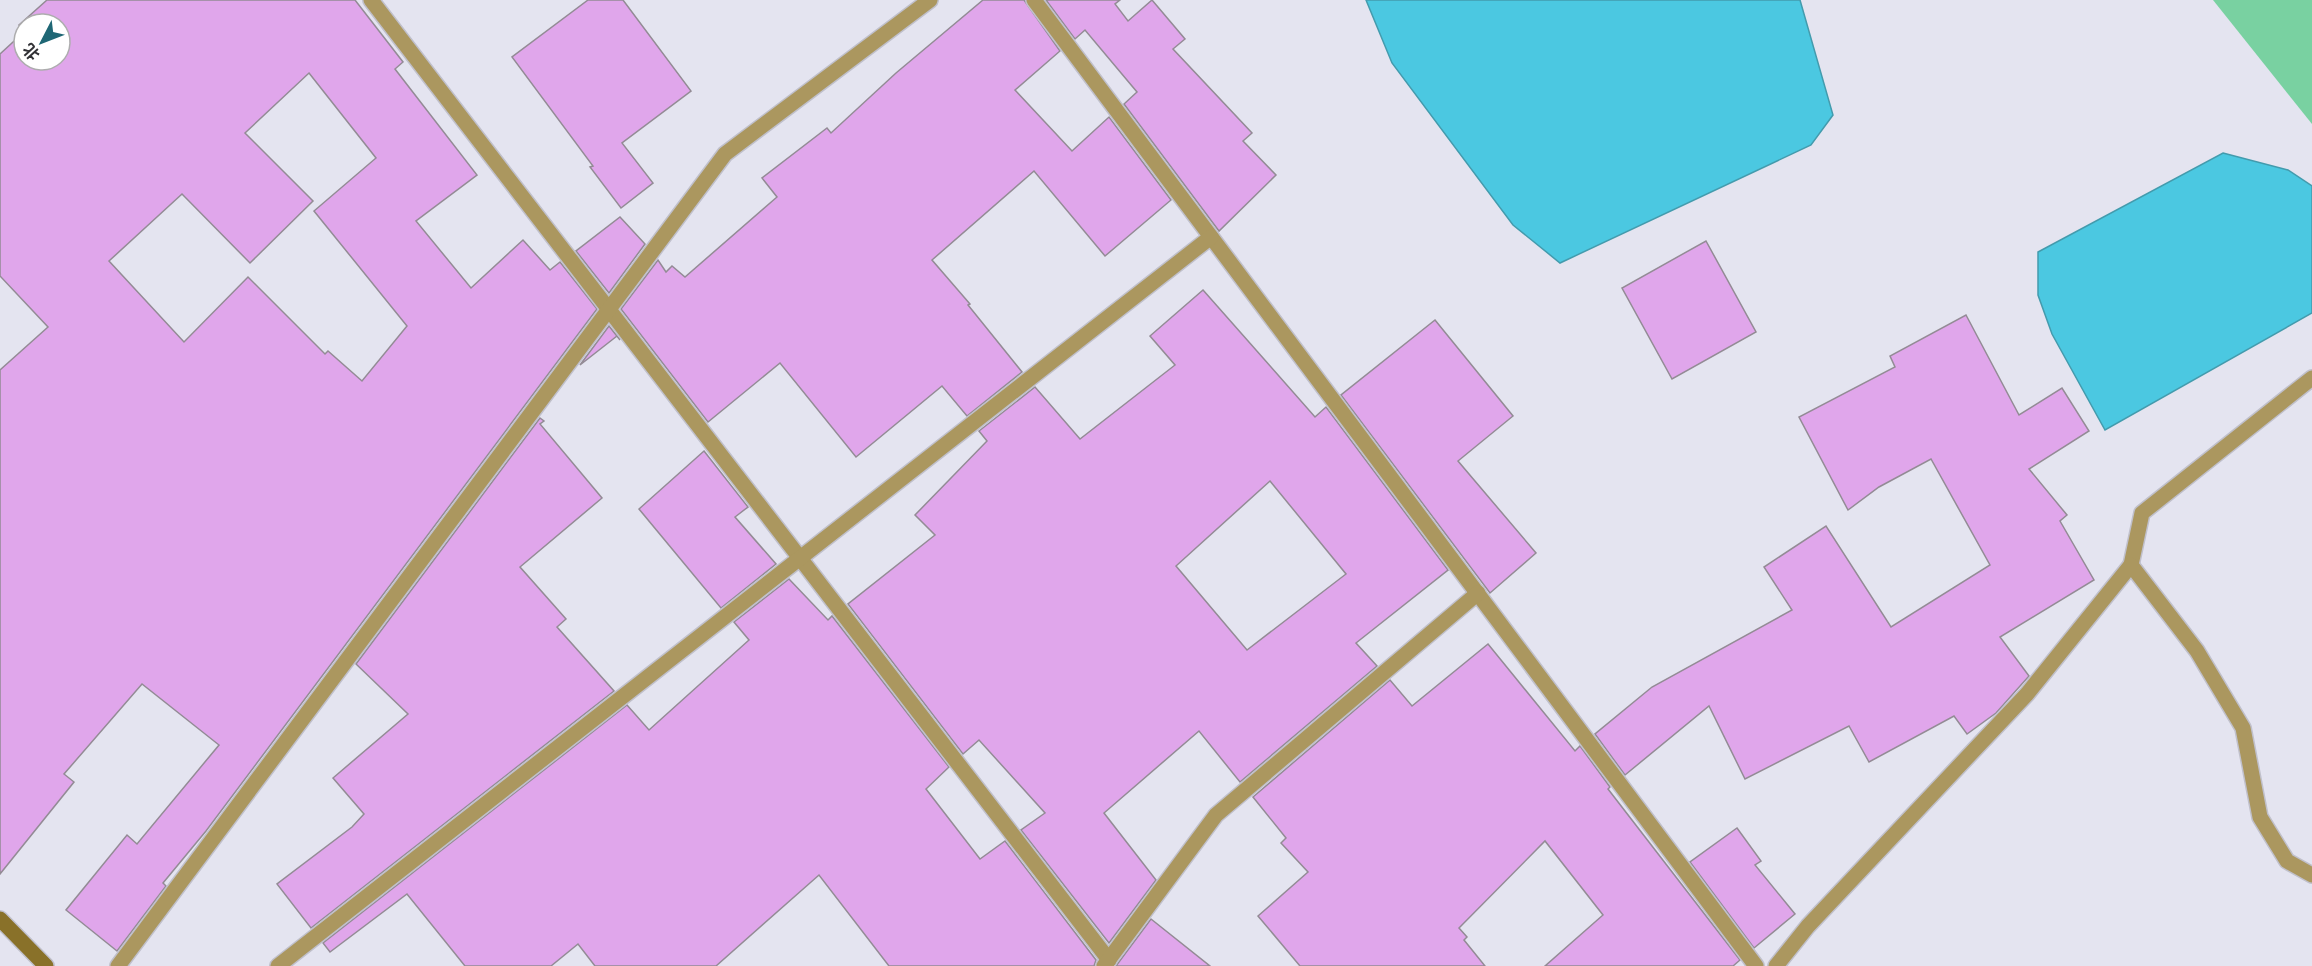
<svg xmlns="http://www.w3.org/2000/svg" width="2312" height="966" viewBox="0 0 2312 966" font-family="Karla,'Noto Sans SC',sans-serif">
  <rect width="100%" height="100%" fill="#e4e4f0"/>
  <path fill="#79d1a1" d="M2213 0H2312V124Z"/>
  <g fill="#4bc8e1" stroke="#439bad" stroke-width="1.5">
    <path d="M1366 0H1800L1833 115 1811 145 1560 263 1513 225 1392 63Z"/>
    <path d="M2223 153 2288 170 2312 186V313L2105 430 2052 334 2038 295V252Z"/>
  </g>
  <g fill="#e0a6eb" stroke="#938b95" stroke-width="1.5" fill-rule="evenodd">
    <path d="M47 0H355L403 62 395 69 477 175 416 221 471 288 523 240 550 270 560 262 597 309 206 831 163 883 166 886 117 951 66 910 127 835 137 844 219 745 142 684 64 774 74 782 0 874V370L48 327 0 276V54L24 32V60H60V24H24V30L19 25ZM309 73 376 158 314 211 407 326 362 381 328 351 325 354 248 277 184 342 109 261 182 194 250 263 313 201 245 133Z"/>
    <path d="M588 0H623L691 91 622 143 653 183 621 208 590 167 593 166 512 57Z"/>
    <path d="M983 0H1024L1060 51 1015 90 1072 151 1109 117 1171 200 1105 256 1034 171 932 260 970 304 968 305 1022 372 967 416 942 386 856 457 780 363 708 422 621 309 658 260 666 272 672 266 685 277 777 197 762 178 827 128 831 133 896 73Z"/>
    <path d="M1046 0H1120L1115 4 1128 21 1152 0 1185 39 1173 49 1252 133 1243 141 1276 175 1219 231 1124 104 1137 92 1085 30 1075 39Z"/>
    <path d="M620 217 645 244 609 293 576 251Z"/>
    <path d="M1706 241 1756 332 1672 379 1622 288Z"/>
    <path d="M1203 290 1315 417 1326 407 1448 570 1356 643 1377 666 1240 782 1199 731 1104 813 1156 880 1109 943 1021 830 1045 813 979 740 963 754 848 604 935 535 915 515 987 441 979 431 1035 387 1080 439 1175 365 1150 336ZM1270 481 1346 574 1247 650 1176 566Z"/>
    <path d="M1966 315 2019 415 2062 388 2089 431 2029 469 2067 515 2060 521 2094 580 2000 637 2029 676 1996 713 1967 734 1954 716 1869 762 1849 726 1745 779 1709 706 1625 775 1595 734 1652 687 1792 610 1764 567 1826 526 1891 627 1990 565 1931 459 1879 487 1848 510 1799 417 1895 367 1890 356Z"/>
    <path d="M1435 320 1513 416 1458 461 1536 553 1490 593 1341 395Z"/>
    <path d="M609 326 620 340 617 336 580 365Z"/>
    <path d="M540 418 544 421 540 424 602 498 520 567 566 619 557 627 614 691 311 928 277 884 352 827 364 814 333 778 408 714 356 664Z"/>
    <path d="M704 451 748 507 735 517 776 564 721 608 639 509Z"/>
    <path d="M789 579 828 620 832 616 949 767 926 789 980 859 1005 841 1096 960 1094 966H889L819 875 716 966H595L578 944 551 966H465L407 894 330 952 323 943 627 705 649 730 749 640 734 622Z"/>
    <path d="M1488 644 1575 751 1580 746 1610 787 1608 789 1740 960 1733 966H1545L1603 915 1545 841 1459 928 1467 937 1464 940 1485 966H1300L1258 916 1308 872 1281 843 1286 838 1253 797 1390 680 1412 706Z"/>
    <path d="M1737 828 1761 861 1755 865 1795 914 1754 948 1690 862Z"/>
    <path d="M1151 919 1210 966H1116Z"/>
  </g>
  <g fill="none" stroke-linecap="round" stroke-linejoin="round">
    <g stroke="#c0c0cb" stroke-width="18">
      <g id="street">
        <path d="M371 0 1109 960"/>
        <path d="M1034 0 1756 966"/>
        <path d="M2131 565 2142 513 2312 378"/>
        <path d="M118 966 725 154 930 0"/>
        <path d="M278 966 1211 237"/>
        <path d="M1104 966 1216 815 1478 593"/>
        <path d="M1776 966 1808 926 2027 694 2131 565 2197 651 2243 728 2260 817 2287 861 2312 875"/>
      </g>
    </g>
    <g stroke="#c0c0cb" stroke-width="18">
      <path id="secondary" d="M0 919 46 966"/>
    </g>
    <use href="#street" stroke="#ab975f" stroke-width="15"/>
    <use href="#secondary" stroke="#897129" stroke-width="15"/>
  </g>
  <g transform="translate(42 42) rotate(228)"><circle r="28" fill="#ffffff" stroke="#adadae" stroke-width="1.5"/>
  <path d="M0-4.5L10 22L0 15L-10 22Z" fill="#1f6775"/>
  <text y="-9" font-size="16" font-weight="bold" text-anchor="middle" fill="#313135">北</text>
  </g>
</svg>
